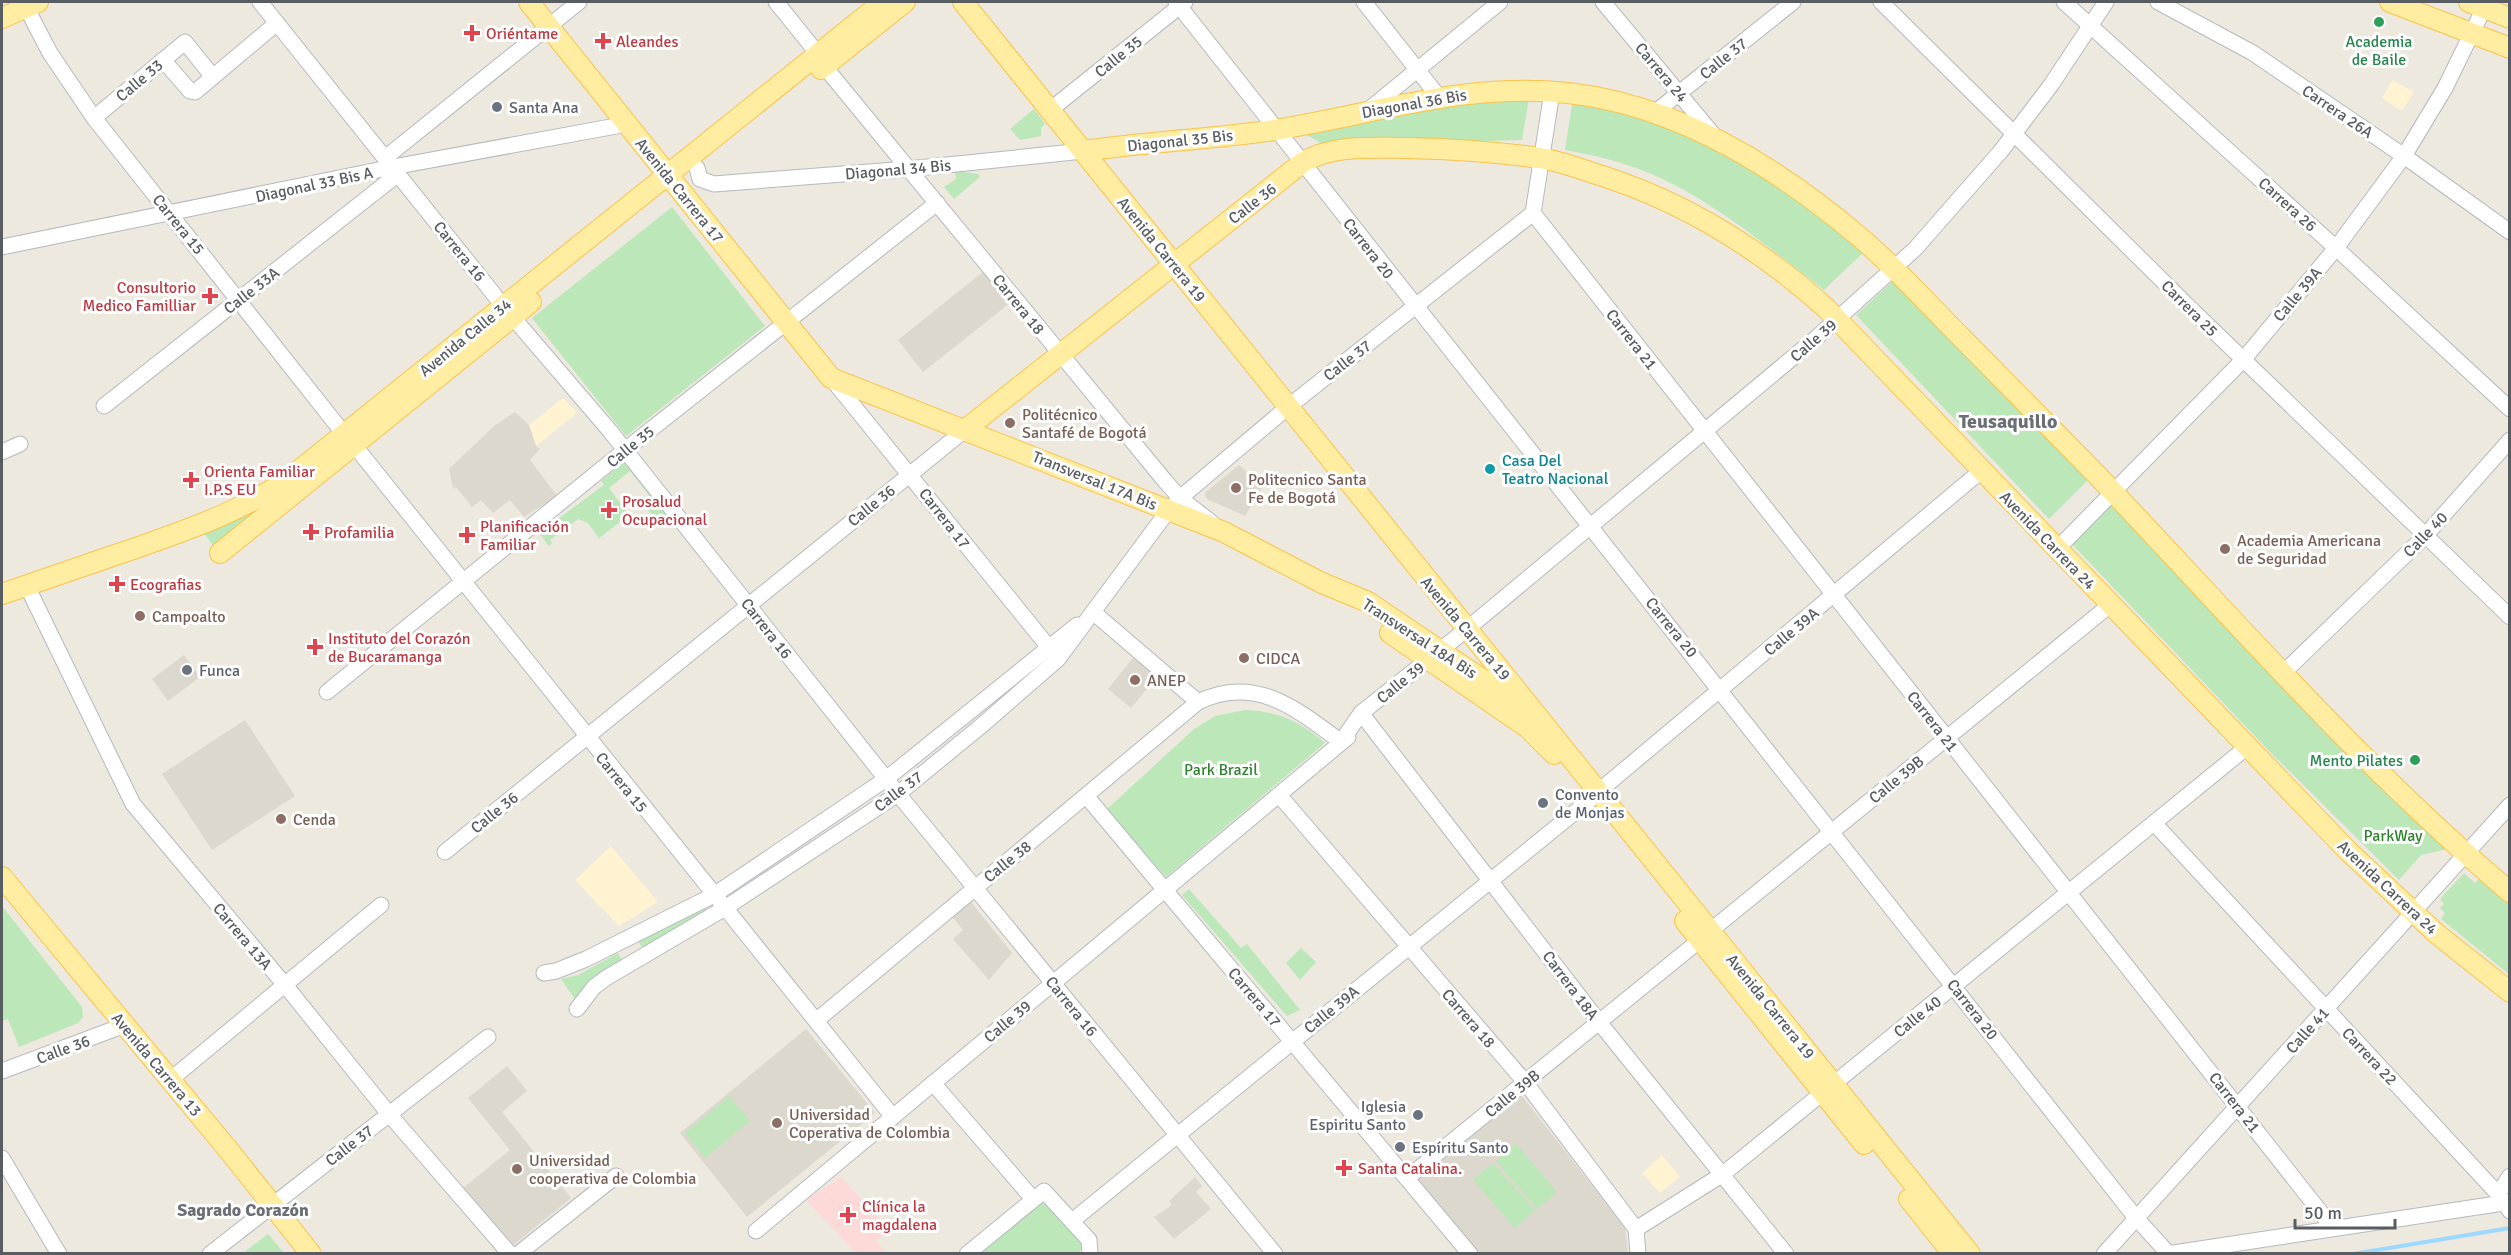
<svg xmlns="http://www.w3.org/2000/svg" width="2511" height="1255" viewBox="0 0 2511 1255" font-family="Signika,sans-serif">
  <rect width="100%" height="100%" fill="#ede9df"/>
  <g fill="#fff3d2">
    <path d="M2392 80 2414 92 2402 111 2382 98Z"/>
    <path d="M563 398 577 413 536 446 529 425Z"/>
    <path d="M611 846 658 902 619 926 575 880Z"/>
    <path d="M1662 1155 1680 1177 1660 1193 1642 1173Z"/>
  </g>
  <g fill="#dcd8ce">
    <path d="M984 271 1010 303 923 372 898 340Z"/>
    <path d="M515 412 529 425 536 446 540 449 530 460 557 496 524 517 510 500 493 513 481 500 472 507 456 487 453 489 449 469 494 426Z"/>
    <path d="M1239 465 1263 486 1245 516 1207 499 1205 495 1207 491Z"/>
    <path d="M184 655 200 677 168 701 152 679Z"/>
    <path d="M1133 658 1157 677 1131 708 1108 689Z"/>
    <path d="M245 720 295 796 212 850 162 774Z"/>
    <path d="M970 901 1012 953 989 980 953 939 963 930 952 916Z"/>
    <path d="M806 1029 875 1113 747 1217 680 1133Z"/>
    <path d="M507 1066 527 1091 502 1112 571 1198 511 1247 463 1188 510 1150 468 1098Z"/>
    <path d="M1522 1096 1625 1228 1628 1253H1480L1417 1178Z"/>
    <path d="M1195 1177 1202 1186 1196 1192 1211 1209 1174 1239 1154 1217 1172 1205 1169 1201Z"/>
  </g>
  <path fill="#fddad8" d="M841 1177 889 1230 876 1241 886 1253H856L806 1200Z"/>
  <g fill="#bbe7b9">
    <path d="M1529 98 1522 140 1324 145 1302 132 1444 100Z"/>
    <path d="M1573 98 1613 107 1742 157 1866 250 1824 290C1769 248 1713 200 1649 173 1622 162 1594 155 1565 150Z"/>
    <path d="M1034 109 1045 124 1041 128V136L1020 140 1010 129Z"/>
    <path d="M955 171 978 174 980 177 954 199 944 187 956 179Z"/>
    <path d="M672 207 765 326 626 436 532 318Z"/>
    <path d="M1895 279 2089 479 2049 519 1856 315Z"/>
    <path d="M628 459 670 511 658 522 641 502 649 495 630 471 609 488 629 515 599 538 588 523 578 519 550 540 552 544 549 546 539 533 604 485 601 481Z"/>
    <path d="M276 496 215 548 203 532Z"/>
    <path d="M2111 502 2447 849 2421 855 2399 880 2269 751 2071 543Z"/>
    <path d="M1245 710C1278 711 1301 722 1325 743L1166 877 1106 810 1194 729 1215 716Z"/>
    <path d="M2464 873 2475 883 2481 877 2509 900V974L2441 919 2445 913 2440 908 2444 904 2440 899Z"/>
    <path d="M1189 889 1241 948 1247 944 1300 1010 1287 1016 1182 895Z"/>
    <path d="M704 905 708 912 643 949 638 941Z"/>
    <path d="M2 906 82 1007 83 1017 78 1023 19 1047 8 1019 2 1021Z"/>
    <path d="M1301 948 1316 962 1300 980 1286 963Z"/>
    <path d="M618 953 622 960 585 986 575 999 561 979 578 975Z"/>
    <path d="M729 1096 750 1121 705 1158 685 1133Z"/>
    <path d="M1516 1144 1557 1192 1537 1209 1496 1161Z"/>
    <path d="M1493 1163 1535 1210 1515 1228 1473 1180Z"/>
    <path d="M1042 1203 1048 1206 1079 1240 1082 1247 1079 1253 975 1254 1037 1205Z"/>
    <path d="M268 1234 284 1253H243Z"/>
  </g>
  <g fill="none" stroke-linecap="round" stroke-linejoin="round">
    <path stroke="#9dd8ff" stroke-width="4" d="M2353 1254 2510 1228"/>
    <g stroke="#b5b9be" stroke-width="17">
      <g id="minor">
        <path d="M260 2 504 307 610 431 898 794 1275 1254"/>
        <path d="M776 2 818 54"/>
        <path d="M1176 2 2136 1218 2168 1253"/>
        <path d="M1364 2 1438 96"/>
        <path d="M1603 2 1716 138"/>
        <path d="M1881 2 2192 310 2510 617"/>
        <path d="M2064 2 2336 248 2510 409"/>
        <path d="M2158 2 2253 53 2404 156 2510 232"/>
        <path d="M26 7 50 53 94 118 344 434"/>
        <path d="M163 60 190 91 195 92 277 23"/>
        <path d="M824 66 1165 481 1180 498 1212 523"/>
        <path d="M1050 110 1185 2"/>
        <path d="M1367 111 1500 2"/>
        <path d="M1653 114 1793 2"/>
        <path d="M94 118 185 42 213 77"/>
        <path d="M385 158 579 2"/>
        <path d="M697 168 700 179 714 184 908 169 1083 151"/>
        <path d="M1533 213 2333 1228"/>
        <path d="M2 247 393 167 627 124"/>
        <path d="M831 378 1055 655"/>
        <path d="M104 406 398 174"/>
        <path d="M354 445 893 1117"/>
        <path d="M2 452 20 444"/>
        <path d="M2057 549 2243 360 2336 248 2404 156 2445 88 2487 2"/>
        <path d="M27 586 133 804 285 985 389 1114 510 1254"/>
        <path d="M1093 612 1198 702"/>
        <path d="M2283 673 2424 537 2510 440"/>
        <path d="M327 692 625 450 937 203"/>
        <path d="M1361 713 1599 1022 1786 1254"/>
        <path d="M1341 742 1361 713 1467 629 1815 339 1915 249 2001 151 2051 85 2106 2"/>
        <path d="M1599 791 1981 471"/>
        <path d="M1279 795 1525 1082 1636 1229 1638 1254"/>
        <path d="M1087 797 1470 1254"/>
        <path d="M2154 823 2498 1194 2510 1211"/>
        <path d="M445 852 966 429"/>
        <path d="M1710 931 2110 605"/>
        <path d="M544 973 556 971 586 959 714 895 886 779 1077 625"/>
        <path d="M577 1009 594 987 606 978 725 908 898 794 981 726 1058 659 1162 519 1180 498 1288 407 1533 213 1552 92"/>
        <path d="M817 1020 1198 702C1255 674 1297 709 1341 742"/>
        <path d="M2 1071 125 1025"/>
        <path d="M170 1080 381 905"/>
        <path d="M933 1083 1033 1199"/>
        <path d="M2 1158 59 1254"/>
        <path d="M1407 1178 1700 940"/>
        <path d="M2498 1194 2510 1176"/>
        <path d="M1072 1221 1591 799"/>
        <path d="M1636 1229 1723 1174 2247 747"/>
        <path d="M756 1231 1348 737"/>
        <path d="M210 1254 488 1037"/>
        <path d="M518 1254 616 1176"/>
        <path d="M967 1254 1044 1191 1089 1240 1090 1254"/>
        <path d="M2104 1254 2510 805"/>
        <path d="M2167 1254 2510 1202"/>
      </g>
    </g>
    <g stroke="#fbc34a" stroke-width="22">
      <g id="major">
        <path d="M529 2 831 378 1224 532 1322 583 1368 602 1522 706"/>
        <path d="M963 2 1970 1254"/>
        <path d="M2390 2 2510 48"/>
        <path d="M2469 2 2510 18"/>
        <path d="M2 18 38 2"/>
        <path d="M821 69 905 2"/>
        <path d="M1083 151C1146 142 1211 139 1274 130 1376 114 1463 82 1568 93 1678 105 1780 169 1862 239 1897 269 1929 305 1962 338 2007 384 2052 429 2097 475 2232 617 2360 765 2510 892"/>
        <path d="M966 429 1302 163C1331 144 1375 148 1408 148 1452 149 1497 152 1540 158 1558 161 1576 167 1593 173 1682 200 1758 247 1827 309L2348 851 2437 934 2510 992"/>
        <path d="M220 553 531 302"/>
        <path d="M2 594C46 579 91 563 136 548 189 529 240 512 287 480L883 2"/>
        <path d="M1390 633 1528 728 1554 754"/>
        <path d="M2 877 231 1153 311 1254"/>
        <path d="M1685 921 1864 1144"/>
        <path d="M1909 1199 1953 1254"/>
      </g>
    </g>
    <use href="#minor" stroke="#fff" stroke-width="15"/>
    <use href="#major" stroke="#ffeda2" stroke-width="20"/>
  </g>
  <g fill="#2e9e5b" stroke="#fff" stroke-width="2">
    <circle cx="2379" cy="22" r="6"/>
    <circle cx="2415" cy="760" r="6"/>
  </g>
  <g fill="#e0444e" stroke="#fff" stroke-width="2">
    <path d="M469 24h6v6h6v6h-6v6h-6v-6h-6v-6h6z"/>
    <path d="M600 32h6v6h6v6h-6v6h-6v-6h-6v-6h6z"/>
    <path d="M207 287h6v6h6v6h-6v6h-6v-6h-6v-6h6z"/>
    <path d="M188 471h6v6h6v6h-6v6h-6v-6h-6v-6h6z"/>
    <path d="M606 501h6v6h6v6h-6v6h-6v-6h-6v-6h6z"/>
    <path d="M308 523h6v6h6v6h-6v6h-6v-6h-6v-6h6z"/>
    <path d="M464 526h6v6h6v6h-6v6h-6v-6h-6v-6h6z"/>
    <path d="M114 575h6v6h6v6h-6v6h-6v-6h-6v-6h6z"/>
    <path d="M312 638h6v6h6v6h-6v6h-6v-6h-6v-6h6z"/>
    <path d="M1341 1159h6v6h6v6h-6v6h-6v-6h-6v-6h6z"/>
    <path d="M845 1206h6v6h6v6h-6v6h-6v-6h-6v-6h6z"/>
  </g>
  <g fill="#6b7280" stroke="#fff" stroke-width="2">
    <circle cx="497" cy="107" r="6"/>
    <circle cx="187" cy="670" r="6"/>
    <circle cx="1543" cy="803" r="6"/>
    <circle cx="1418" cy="1115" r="6"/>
    <circle cx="1400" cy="1147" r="6"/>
  </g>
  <g fill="#8d6e63" stroke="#fff" stroke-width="2">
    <circle cx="1010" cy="423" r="6"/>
    <circle cx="1236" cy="488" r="6"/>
    <circle cx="2225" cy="549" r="6"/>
    <circle cx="140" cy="616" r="6"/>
    <circle cx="1244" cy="658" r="6"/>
    <circle cx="1135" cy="680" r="6"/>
    <circle cx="281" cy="819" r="6"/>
    <circle cx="777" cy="1123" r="6"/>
    <circle cx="517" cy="1169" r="6"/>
  </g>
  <circle fill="#0f9aa8" stroke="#fff" stroke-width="2" cx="1490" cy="469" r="6"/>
  <g text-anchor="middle" stroke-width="6" stroke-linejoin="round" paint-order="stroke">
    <g font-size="16" fill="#be3a42" stroke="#fff" text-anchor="start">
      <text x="486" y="39">Oriéntame</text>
      <text x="616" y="47">Aleandes</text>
      <text x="196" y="293" text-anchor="end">Consultorio<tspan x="196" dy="18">Medico Familliar</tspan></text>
      <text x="204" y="477">Orienta Familiar<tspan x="204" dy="18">I.P.S EU</tspan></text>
      <text x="622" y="507">Prosalud<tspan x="622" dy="18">Ocupacional</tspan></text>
      <text x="480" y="532">Planificación<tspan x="480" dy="18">Familiar</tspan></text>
      <text x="324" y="538">Profamilia</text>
      <text x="130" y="590">Ecografias</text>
      <text x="328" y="644">Instituto del Corazón<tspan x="328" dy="18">de Bucaramanga</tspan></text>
      <text x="1358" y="1174">Santa Catalina.</text>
      <text x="862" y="1212">Clínica la<tspan x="862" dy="18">magdalena</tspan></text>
    </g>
    <g font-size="16" fill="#27864d" stroke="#fff">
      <text x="2379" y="47">Academia<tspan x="2379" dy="18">de Baile</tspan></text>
      <text x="2403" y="766" text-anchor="end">Mento Pilates</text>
    </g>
    <g font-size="16" fill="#585d62" stroke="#fff">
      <text transform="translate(1118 56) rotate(-39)" y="6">Calle 35</text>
      <text transform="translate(1723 58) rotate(-39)" y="6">Calle 37</text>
      <text transform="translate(1662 72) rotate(50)" y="6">Carrera 24</text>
      <text transform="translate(139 80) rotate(-40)" y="6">Calle 33</text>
      <text transform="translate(1414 103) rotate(-10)" y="6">Diagonal 36 Bis</text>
      <text transform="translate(2338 111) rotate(34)" y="6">Carrera 26A</text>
      <text transform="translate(1180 140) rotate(-6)" y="6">Diagonal 35 Bis</text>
      <text transform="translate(898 169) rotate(-5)" y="6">Diagonal 34 Bis</text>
      <text transform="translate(314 184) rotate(-12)" y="6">Diagonal 33 Bis A</text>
      <text transform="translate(680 190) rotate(51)" y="6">Avenida Carrera 17</text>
      <text transform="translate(1252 203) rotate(-38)" y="6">Calle 36</text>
      <text transform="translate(2288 204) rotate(42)" y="6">Carrera 26</text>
      <text transform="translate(179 224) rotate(51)" y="6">Carrera 15</text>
      <text transform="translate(1369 248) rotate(52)" y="6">Carrera 20</text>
      <text transform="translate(1162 249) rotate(51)" y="6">Avenida Carrera 19</text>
      <text transform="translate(460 251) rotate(51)" y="6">Carrera 16</text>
      <text transform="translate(251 290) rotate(-38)" y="6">Calle 33A</text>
      <text transform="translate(2297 294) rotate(-50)" y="6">Calle 39A</text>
      <text transform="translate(1019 304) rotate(51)" y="6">Carrera 18</text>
      <text transform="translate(2190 308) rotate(45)" y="6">Carrera 25</text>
      <text transform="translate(465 337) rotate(-39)" y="6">Avenida Calle 34</text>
      <text transform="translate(1632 339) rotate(52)" y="6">Carrera 21</text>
      <text transform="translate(1813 340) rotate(-41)" y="6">Calle 39</text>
      <text transform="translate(1347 360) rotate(-38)" y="6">Calle 37</text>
      <text transform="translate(630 446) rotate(-39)" y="6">Calle 35</text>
      <text transform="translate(1095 480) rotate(22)" y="6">Transversal 17A Bis</text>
      <text transform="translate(871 505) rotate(-39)" y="6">Calle 36</text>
      <text transform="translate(945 518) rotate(52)" y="6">Carrera 17</text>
      <text transform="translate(2425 534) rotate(-46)" y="6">Calle 40</text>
      <text transform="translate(2048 540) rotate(46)" y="6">Avenida Carrera 24</text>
      <text transform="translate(1672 627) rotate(51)" y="6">Carrera 20</text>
      <text transform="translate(767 628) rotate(52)" y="6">Carrera 16</text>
      <text transform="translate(1466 628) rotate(50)" y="6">Avenida Carrera 19</text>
      <text transform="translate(1791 631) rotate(-40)" y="6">Calle 39A</text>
      <text transform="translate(1420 638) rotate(33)" y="6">Transversal 18A Bis</text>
      <text transform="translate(1400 682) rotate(-39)" y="6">Calle 39</text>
      <text transform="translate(1933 721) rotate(52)" y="6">Carrera 21</text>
      <text transform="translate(1896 779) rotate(-39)" y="6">Calle 39B</text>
      <text transform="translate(622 782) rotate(51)" y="6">Carrera 15</text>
      <text transform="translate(898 791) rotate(-37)" y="6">Calle 37</text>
      <text transform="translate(494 812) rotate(-39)" y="6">Calle 36</text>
      <text transform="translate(1007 861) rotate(-39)" y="6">Calle 38</text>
      <text transform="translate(2388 887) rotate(43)" y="6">Avenida Carrera 24</text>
      <text transform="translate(243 936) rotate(50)" y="6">Carrera 13A</text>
      <text transform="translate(1571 985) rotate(53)" y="6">Carrera 18A</text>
      <text transform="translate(1255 997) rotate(50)" y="6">Carrera 17</text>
      <text transform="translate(1072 1006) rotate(51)" y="6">Carrera 16</text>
      <text transform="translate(1771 1006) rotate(51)" y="6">Avenida Carrera 19</text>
      <text transform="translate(1331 1009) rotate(-39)" y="6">Calle 39A</text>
      <text transform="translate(1973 1009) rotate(52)" y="6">Carrera 20</text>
      <text transform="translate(1917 1016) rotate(-39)" y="6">Calle 40</text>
      <text transform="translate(1469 1018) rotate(49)" y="6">Carrera 18</text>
      <text transform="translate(1007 1021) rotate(-40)" y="6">Calle 39</text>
      <text transform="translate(2307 1030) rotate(-48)" y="6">Calle 41</text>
      <text transform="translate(63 1049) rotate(-20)" y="6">Calle 36</text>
      <text transform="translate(2370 1056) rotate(47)" y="6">Carrera 22</text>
      <text transform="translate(157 1064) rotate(50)" y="6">Avenida Carrera 13</text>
      <text transform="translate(1512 1093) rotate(-39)" y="6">Calle 39B</text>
      <text transform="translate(2235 1102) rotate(52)" y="6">Carrera 21</text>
      <text transform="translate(349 1145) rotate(-38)" y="6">Calle 37</text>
    </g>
    <g font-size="16" fill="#5b616d" stroke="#fff" text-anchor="start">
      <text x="509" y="113">Santa Ana</text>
      <text x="199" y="676">Funca</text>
      <text x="1555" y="800">Convento<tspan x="1555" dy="18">de Monjas</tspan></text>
      <text x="1406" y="1112" text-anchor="end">Iglesia<tspan x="1406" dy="18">Espiritu Santo</tspan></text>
      <text x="1412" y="1153">Espíritu Santo</text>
    </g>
    <g font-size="16" fill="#785e54" stroke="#fff" text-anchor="start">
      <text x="1022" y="420">Politécnico<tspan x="1022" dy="18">Santafé de Bogotá</tspan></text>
      <text x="1248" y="485">Politecnico Santa<tspan x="1248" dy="18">Fe de Bogotá</tspan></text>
      <text x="2237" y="546">Academia Americana<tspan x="2237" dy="18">de Seguridad</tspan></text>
      <text x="152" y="622">Campoalto</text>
      <text x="1256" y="664">CIDCA</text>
      <text x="1147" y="686">ANEP</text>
      <text x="293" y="825">Cenda</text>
      <text x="789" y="1120">Universidad<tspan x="789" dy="18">Coperativa de Colombia</tspan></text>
      <text x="529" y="1166">Universidad<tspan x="529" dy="18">cooperativa de Colombia</tspan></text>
    </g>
    <g font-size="16" fill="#0d838f" stroke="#fff" text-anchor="start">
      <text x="1502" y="466">Casa Del<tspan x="1502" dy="18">Teatro Nacional</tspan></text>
    </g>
    <g font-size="16" fill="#2e842e" stroke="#fff">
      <text x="1221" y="775">Park Brazil</text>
      <text x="2393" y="841">ParkWay</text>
    </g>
    <g font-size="18" font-weight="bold" fill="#696f74" stroke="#fff">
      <text x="243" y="1216">Sagrado Corazón</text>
    </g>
    <g font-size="20" font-weight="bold" fill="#696f74" stroke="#fff">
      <text x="2008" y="428">Teusaquillo</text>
    </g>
  </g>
  <rect width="2511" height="1255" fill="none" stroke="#585d62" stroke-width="6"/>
  <path d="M2295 1219v9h100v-9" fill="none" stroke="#585d62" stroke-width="3"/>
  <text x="2304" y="1219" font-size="18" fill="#585d62" stroke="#ffffff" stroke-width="4.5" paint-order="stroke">50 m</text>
</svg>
